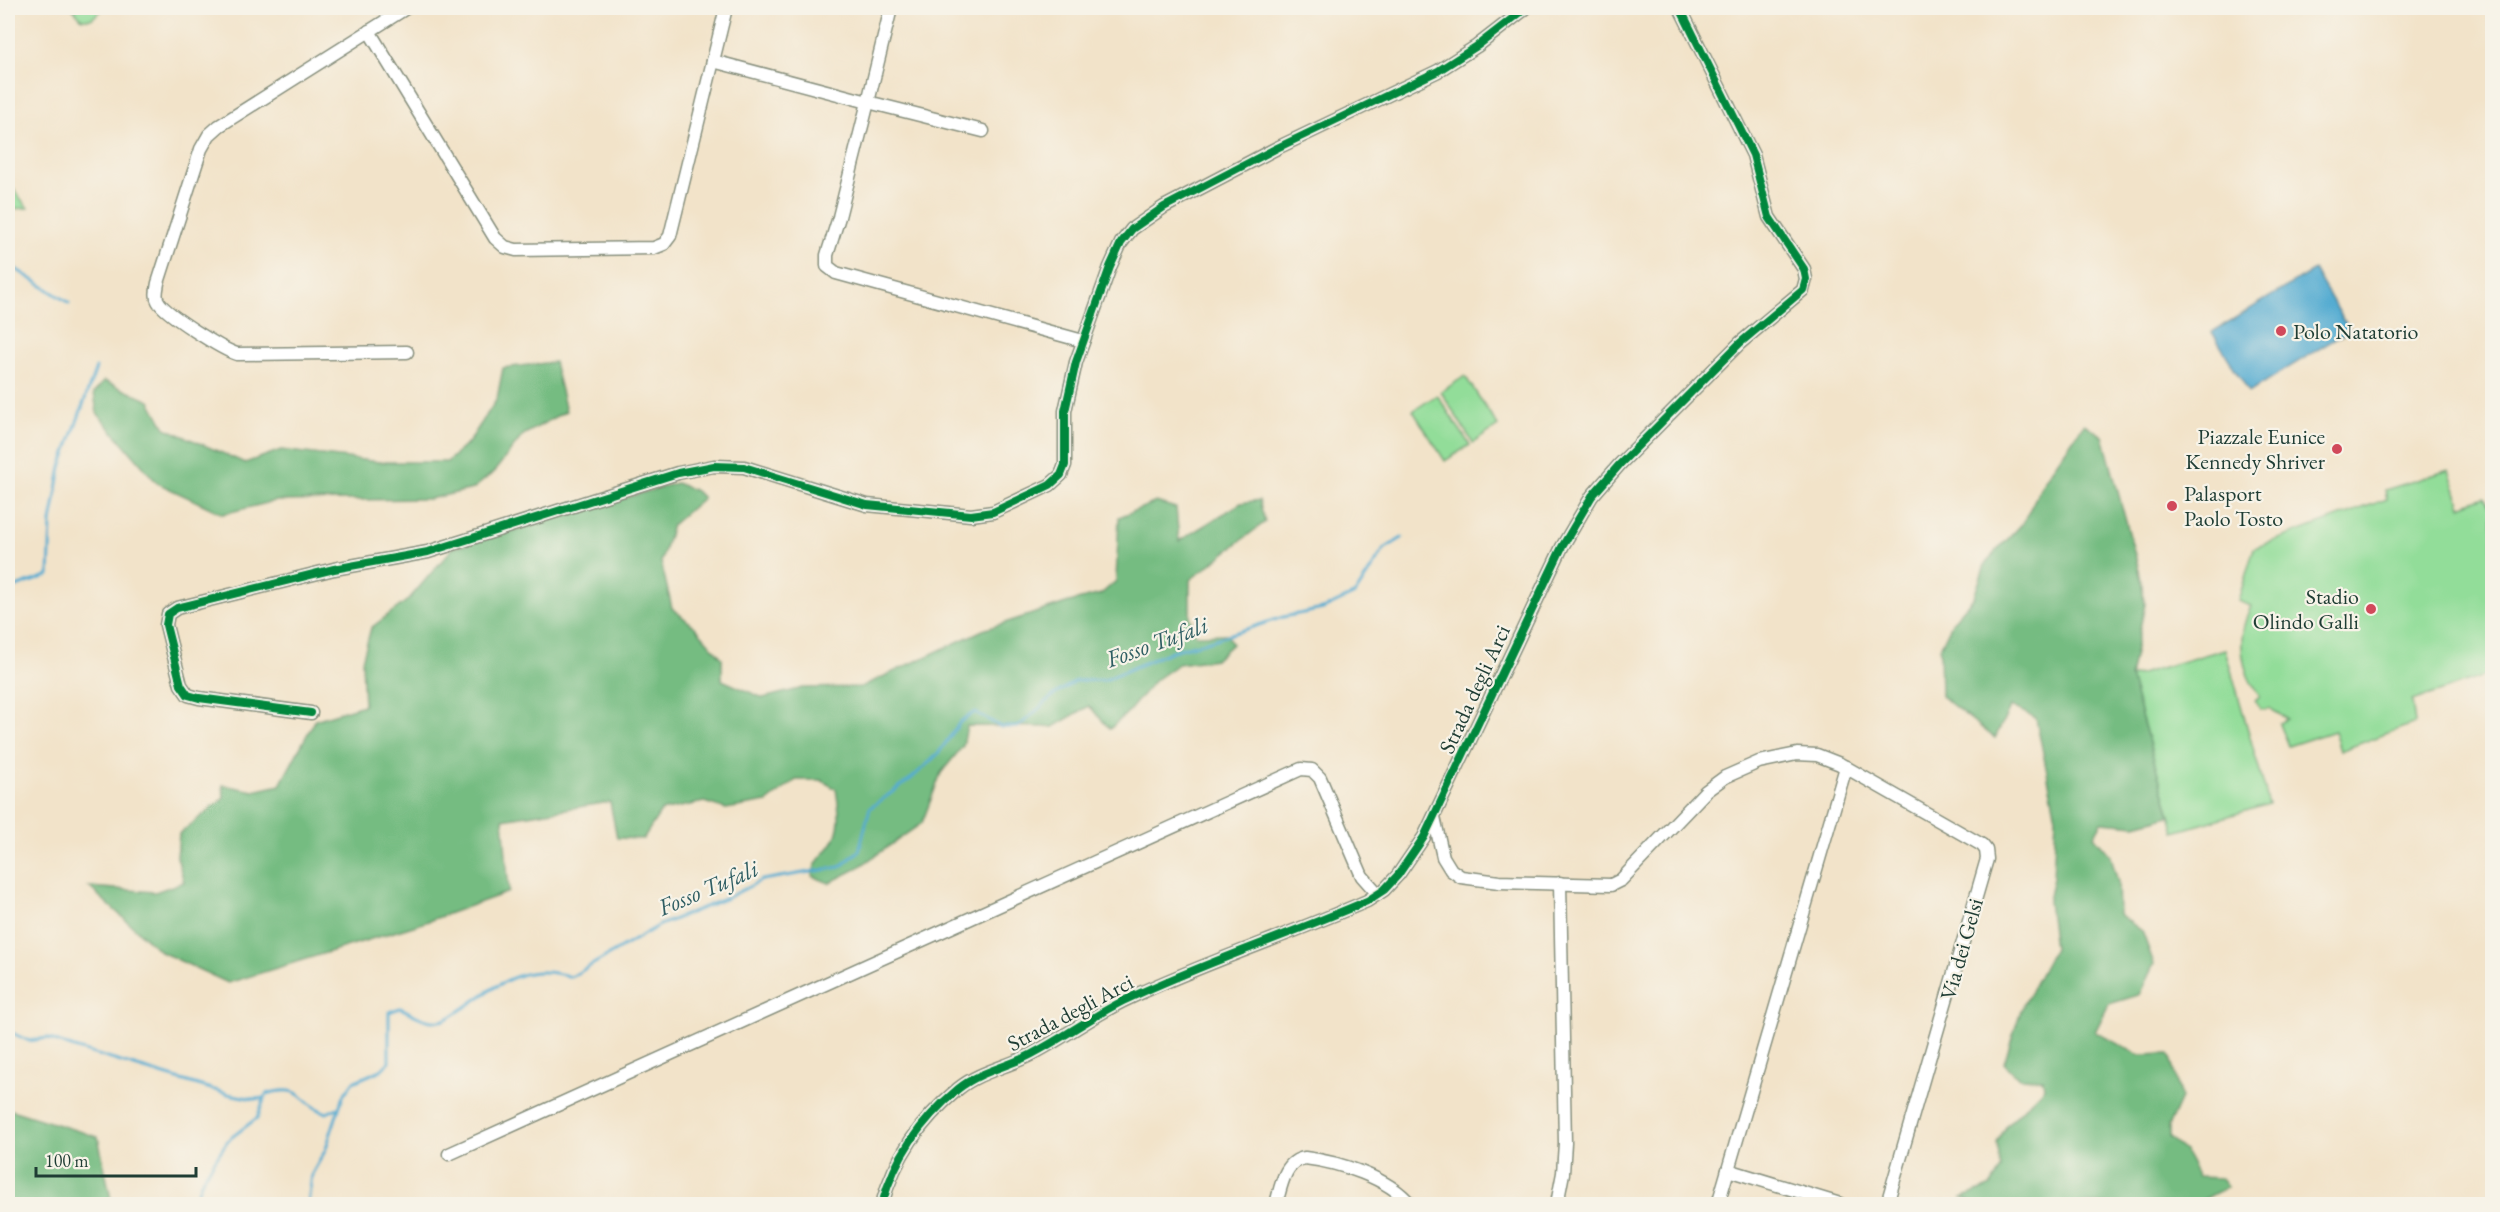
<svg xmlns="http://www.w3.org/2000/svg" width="2500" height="1212" viewBox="0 0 2500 1212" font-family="'EB Garamond',serif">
  <rect width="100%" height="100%" fill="#f7f3e8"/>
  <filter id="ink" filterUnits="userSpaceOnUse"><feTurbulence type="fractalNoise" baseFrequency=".0167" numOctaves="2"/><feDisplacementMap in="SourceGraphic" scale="12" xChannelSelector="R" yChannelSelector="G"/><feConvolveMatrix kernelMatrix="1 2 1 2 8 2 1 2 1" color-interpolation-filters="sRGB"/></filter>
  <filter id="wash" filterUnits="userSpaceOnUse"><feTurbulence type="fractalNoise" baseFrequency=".008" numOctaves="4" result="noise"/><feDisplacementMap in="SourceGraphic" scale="24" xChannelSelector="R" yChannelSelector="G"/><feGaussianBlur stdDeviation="1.35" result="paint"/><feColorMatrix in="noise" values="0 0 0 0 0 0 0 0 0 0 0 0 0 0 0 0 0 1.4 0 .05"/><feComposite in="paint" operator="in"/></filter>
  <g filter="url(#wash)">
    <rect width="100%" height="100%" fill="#f2e3c9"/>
    <g fill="#92dd99" stroke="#588d66" stroke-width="1.5">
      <path d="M72 8H105L91 19H82Z"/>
      <path d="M8 184 11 186 28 208 8 209Z"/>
      <path d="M1465 376 1498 426 1473 443 1441 392Z"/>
      <path d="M1437 395 1470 445 1445 461 1413 411Z"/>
      <path d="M2449 470 2461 506 2484 497 2492 511V667L2487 675 2412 701 2415 723 2340 751 2334 731 2288 746 2279 723 2287 719 2269 708 2261 710 2255 701 2260 697C2240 670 2236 637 2251 606L2238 601 2254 548 2387 499 2385 490Z"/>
      <path d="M2225 649 2269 804 2175 832 2130 677Z"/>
    </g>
    <g fill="#75bc81" stroke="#4a7c5a" stroke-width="1.5">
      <path d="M554 362 566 411 523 435 494 472 473 489 429 499 275 501 223 514 157 483 97 413 94 393 104 381 150 401 165 428 245 463 281 450 380 462H447L469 442 497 399 503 368Z"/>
      <path d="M2084 424 2103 436 2139 570 2145 604 2130 677 2170 816 2136 825 2102 822 2094 836 2111 856 2118 882 2119 914 2142 931 2154 964 2139 995 2109 1004 2095 1032 2139 1055 2169 1054 2181 1098 2168 1127V1138L2184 1151 2198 1177 2220 1178 2227 1187 2195 1204H1975L1962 1198 1991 1186 2001 1169 1997 1143 2007 1125 2044 1088 2043 1079 2019 1078 2004 1063 2021 1010 2054 948 2048 901 2053 878 2056 817 2036 718 2011 706 1995 738 1941 696 1940 648 1953 621 1974 597 1986 562 2023 523 2044 481Z"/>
      <path d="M676 483 696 491 703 498 672 525 661 562 672 608 695 627 722 658V680L763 698 803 688 861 687 983 630 1069 602 1101 594 1116 581 1119 517 1156 502 1176 508 1179 541 1241 503 1259 500 1265 522 1190 580V618L1196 635 1227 634 1232 644 1216 659 1178 664 1155 680 1129 711 1110 729 1089 706 1053 727 967 726 963 746 941 773 922 823 856 869 829 883 812 876C816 859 821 858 831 845 843 827 839 809 836 789L821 780H796L767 802 726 809 704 802 661 811 643 839 617 838 610 802 503 819 509 892 420 924 228 983 161 952 89 887 155 892 184 882 177 857 179 834 224 798 223 785 254 791 280 785 315 720 364 705 362 661 371 628 409 599 453 548Z"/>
      <path d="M8 1109 98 1137 112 1204H8Z"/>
    </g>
    <path fill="#54acd1" stroke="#3a7482" stroke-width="1.5" d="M2314 270 2350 330 2249 392 2212 332Z"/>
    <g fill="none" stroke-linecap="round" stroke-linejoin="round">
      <g stroke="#54acd1" stroke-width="3">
        <path d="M8 264 69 303"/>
        <path d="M8 590 49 575 51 522 61 467 96 368"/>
        <path d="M8 1031 29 1041 47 1038 74 1048 228 1094 254 1099 265 1098"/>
        <path d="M188 1204 196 1197 202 1180 228 1140 257 1118 266 1094C307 1083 296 1103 327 1113L337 1108"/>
        <path d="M308 1204 312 1174 325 1151 343 1096 353 1082 381 1070 389 1062V1012L400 1008C412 1013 426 1023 439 1021 447 1021 457 1012 464 1008 500 983 525 962 571 977L660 925 727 898 762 880 840 867 859 851 870 808 912 778 938 754 960 722 975 712 1001 727H1018L1054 695 1076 681 1105 680 1172 651 1210 641 1283 617 1323 609 1355 594 1384 549 1402 538"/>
      </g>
    </g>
  </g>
  <g filter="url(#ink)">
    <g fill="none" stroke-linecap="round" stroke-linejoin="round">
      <g stroke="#88907e" stroke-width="15">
        <g id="street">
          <path d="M406 8 219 126 209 135 201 149 158 283C157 289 155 296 158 301 164 313 223 350 237 354L407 352"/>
          <path d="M726 8 713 61 868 102 891 8"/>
          <path d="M369 31 495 238 505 247 516 250 654 248 664 244 670 236 713 61"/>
          <path d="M983 131 868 102 839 217 827 255V266L836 273 1083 341"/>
          <path d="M311 713 199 698 188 695 181 685 166 625 168 614 177 608 334 569 428 552 678 473 714 466 744 467 867 505 971 515 993 512 1050 485 1061 475 1065 465V411L1076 362 1110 267 1121 243 1132 229 1164 207 1277 148 1438 71 1477 46 1526 8"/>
          <path d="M1434 817 1443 857 1451 870 1461 877 1499 882 1611 885 1621 880 1706 791 1725 777 1759 762 1797 754 1817 755 1840 764 1982 845 1986 850 1987 859 1887 1204"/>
          <path d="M449 1154 1301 769 1312 770 1320 778 1362 876 1378 894"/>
          <path d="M1728 1170 1840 1204"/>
          <path d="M882 1204C895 1157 920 1121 958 1089 980 1071 1008 1067 1032 1054 1063 1038 1091 1017 1123 1001 1202 963 1287 936 1367 901L1384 890 1398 875 1424 837 1562 547 1592 496 1620 464 1740 343 1803 290 1806 279 1804 269 1769 217 1753 155 1680 8"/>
          <path d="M1276 1204C1281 1187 1284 1161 1305 1158 1339 1162 1389 1178 1410 1204"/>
          <path d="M1557 1204 1563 1173 1565 1143 1560 883"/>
          <path d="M1718 1204 1846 767"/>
        </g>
      </g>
      <use href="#street" stroke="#fff" stroke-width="12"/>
      <g stroke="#f7f3e8" stroke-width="11">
        <g id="cycleway">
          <path d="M311 713 199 698 188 695 181 685 166 625 168 614 177 608 334 569 428 552 678 473 714 466 744 467 867 505 971 515 993 512 1050 485 1061 475 1065 465V411L1076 362 1110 267 1121 243 1132 229 1164 207 1277 148 1438 71 1477 46 1526 8"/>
          <path d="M882 1204C895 1157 920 1121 958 1089 980 1071 1008 1067 1032 1054 1063 1038 1091 1017 1123 1001 1202 963 1287 936 1367 901L1384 890 1398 875 1424 837 1562 547 1592 496 1620 464 1740 343 1803 290 1806 279 1804 269 1769 217 1753 155 1680 8"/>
        </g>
      </g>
      <use href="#cycleway" stroke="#00873e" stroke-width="8"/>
    </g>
  </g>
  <g fill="#d1495b" stroke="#f7f3e8" stroke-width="2">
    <circle cx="2281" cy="331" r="6"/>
    <circle cx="2337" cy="449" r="6"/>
    <circle cx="2172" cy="506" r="6"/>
    <circle cx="2371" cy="609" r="6"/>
  </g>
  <g text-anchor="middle" stroke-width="4.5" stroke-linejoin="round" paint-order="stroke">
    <g font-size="22" fill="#1f3d34" stroke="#f7f3e8" text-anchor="start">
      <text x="2293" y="339">Polo Natatorio</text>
      <text x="2325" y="444" text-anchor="end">Piazzale Eunice<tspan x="2325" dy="25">Kennedy Shriver</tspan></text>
      <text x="2184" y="501">Palasport<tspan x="2184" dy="25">Paolo Tosto</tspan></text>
      <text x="2359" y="604" text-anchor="end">Stadio<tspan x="2359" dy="25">Olindo Galli</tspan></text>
    </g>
    <g font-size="22" fill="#1f3d34" stroke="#f7f3e8">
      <text transform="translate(1474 689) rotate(-65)" y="8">Strada degli Arci</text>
      <text transform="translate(1961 949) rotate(-74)" y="8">Via dei Gelsi</text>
      <text transform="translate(1070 1012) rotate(-28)" y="8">Strada degli Arci</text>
    </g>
    <g font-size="24" font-style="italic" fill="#2f5e63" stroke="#f7f3e8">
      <text transform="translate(1157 642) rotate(-20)" y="8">Fosso Tufali</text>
      <text transform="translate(708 888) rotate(-23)" y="8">Fosso Tufali</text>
    </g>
  </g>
  <rect width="2500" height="1212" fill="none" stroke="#f7f3e8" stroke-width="30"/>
  <path d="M36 1167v9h160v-9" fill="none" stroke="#1f3d34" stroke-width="3"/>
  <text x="45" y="1167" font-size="18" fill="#1f3d34" stroke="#f7f3e8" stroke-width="4.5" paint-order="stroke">100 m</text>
</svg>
